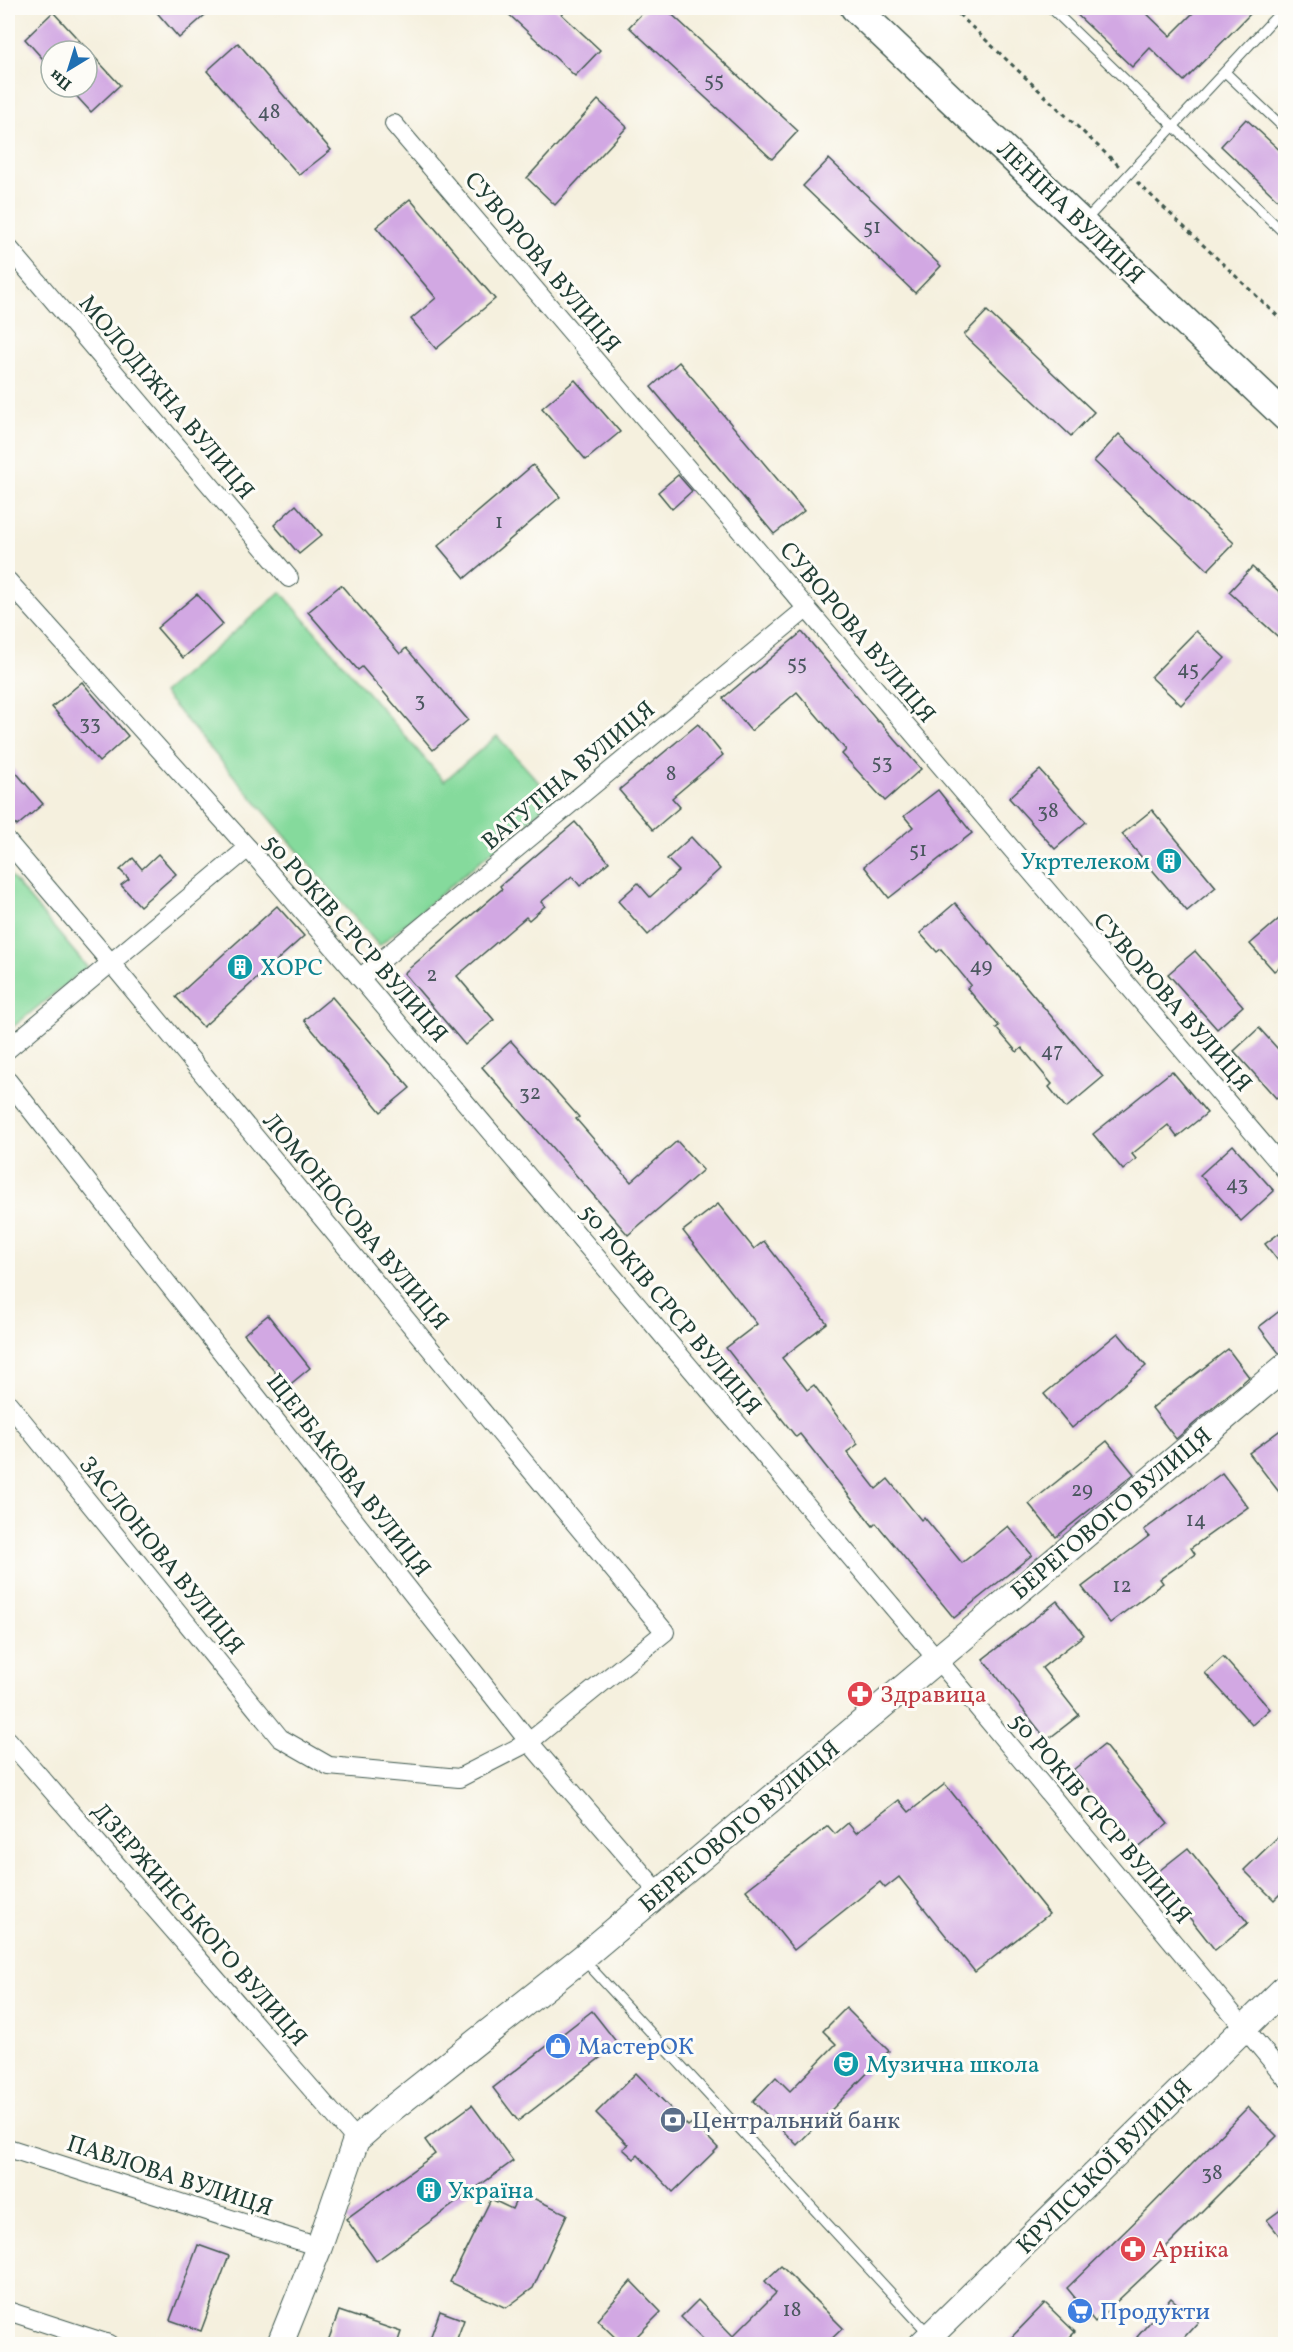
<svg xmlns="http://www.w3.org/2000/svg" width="1293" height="2352" viewBox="0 0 1293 2352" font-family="Vollkorn,serif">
  <rect width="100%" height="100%" fill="#fdfcf7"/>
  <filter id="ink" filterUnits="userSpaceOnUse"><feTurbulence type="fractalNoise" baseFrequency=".0167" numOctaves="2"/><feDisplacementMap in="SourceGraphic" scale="12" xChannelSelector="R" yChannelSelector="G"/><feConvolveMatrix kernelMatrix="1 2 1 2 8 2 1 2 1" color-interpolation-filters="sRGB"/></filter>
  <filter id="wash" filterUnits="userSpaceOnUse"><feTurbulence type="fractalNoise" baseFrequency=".008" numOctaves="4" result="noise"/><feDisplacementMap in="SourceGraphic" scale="24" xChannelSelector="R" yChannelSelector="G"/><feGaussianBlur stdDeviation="1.35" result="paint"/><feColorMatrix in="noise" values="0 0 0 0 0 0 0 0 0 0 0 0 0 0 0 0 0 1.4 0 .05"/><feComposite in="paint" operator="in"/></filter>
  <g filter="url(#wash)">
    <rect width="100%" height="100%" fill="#f5f0de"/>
    <g fill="#85da9c" stroke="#528c68" stroke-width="1.5">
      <path d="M281 592 444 781 497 736 554 799 379 946 163 693Z"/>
      <path d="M8 873 87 967 8 1031Z"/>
    </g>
    <g id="blocks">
      <g fill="#d2a8e3">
        <path d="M153 8H198L205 15 179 38Z"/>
        <path d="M502 8H555L600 50 575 76Z"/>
        <path d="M647 8H665L798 131 772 159 629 27Z"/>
        <path d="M1070 8H1141L1170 36 1198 8H1256L1184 81 1150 48 1132 67Z"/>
        <path d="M53 12 120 85 91 112 68 87H87V51H51V68L25 39Z"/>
        <path d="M238 43 331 150 299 175 207 71Z"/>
        <path d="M598 100 627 127 555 205 527 178Z"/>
        <path d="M1246 119 1286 156V208L1221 146Z"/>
        <path d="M829 159 941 266 915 293 803 186Z"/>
        <path d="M410 199 495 299 436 349 411 319 436 298 376 227Z"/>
        <path d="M987 311 1094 412 1071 436 964 335Z"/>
        <path d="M679 362 804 511 774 534 651 387Z"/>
        <path d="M575 380 620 432 586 460 542 408Z"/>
        <path d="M1119 434 1234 543 1208 570 1094 461Z"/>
        <path d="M533 465 560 497 465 578 438 546Z"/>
        <path d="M678 475 692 491 672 509 658 492Z"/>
        <path d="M296 505 322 535 299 554 274 525Z"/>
        <path d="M1252 567 1286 598V644L1229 592Z"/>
        <path d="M341 585 400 654 406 648 468 720 433 750 362 667 358 670 308 612Z"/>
        <path d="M197 594 223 624 183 658 157 628Z"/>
        <path d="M1196 631 1225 658 1181 705 1151 677Z"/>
        <path d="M802 632 878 722 879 721 921 769 885 801 842 754 846 750 797 692 751 731 723 698Z"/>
        <path d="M82 682 128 736 99 762 52 707Z"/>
        <path d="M698 724 723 755 672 798 680 807 653 830 619 790Z"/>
        <path d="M8 763 43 804 17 826 8 815Z"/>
        <path d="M1040 770 1086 822 1055 849 1009 798Z"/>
        <path d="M938 790 972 833 889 898 864 866 913 827 904 816Z"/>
        <path d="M1152 810 1216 887 1187 911 1122 834Z"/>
        <path d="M575 822 609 862 580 886 572 876 541 902 545 906 529 920 526 917 457 976 494 1020 465 1045 404 973 502 889 500 886Z"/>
        <path d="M691 837 720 869 648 935 618 901 638 883 650 897 679 871 667 859Z"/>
        <path d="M158 854 176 874 140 906 121 885 129 879 120 870 133 858 142 869Z"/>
        <path d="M955 903 1103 1077 1066 1108 1049 1087 1052 1084 1022 1048 1017 1052 996 1028 999 1026 967 988 971 985 941 949 937 952 920 933Z"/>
        <path d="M277 906 304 936 203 1027 176 997Z"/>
        <path d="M1286 913V962L1274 971 1250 944Z"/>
        <path d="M1195 951 1243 1006 1217 1029 1168 974Z"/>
        <path d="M332 997 410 1088 381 1112 304 1020Z"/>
        <path d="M1259 1028 1286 1058V1090L1276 1098 1234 1051Z"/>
        <path d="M511 1041 579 1117 576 1119 631 1182 677 1141 703 1170 628 1235 482 1067Z"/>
        <path d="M1172 1071 1207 1113 1177 1137 1168 1125 1132 1154 1136 1159 1123 1170 1093 1134Z"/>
        <path d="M1233 1145 1274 1191 1241 1221 1200 1175Z"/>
        <path d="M718 1204 754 1249 764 1241 827 1323 782 1358 807 1390 814 1385 858 1444 847 1452 876 1489 888 1479 921 1520 924 1517 962 1563 1008 1526 1032 1555 954 1618 876 1523 873 1526 800 1434 796 1437 726 1348 757 1324 683 1231Z"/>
        <path d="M1286 1228V1271L1265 1244Z"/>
        <path d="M1286 1306V1351L1279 1353 1259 1327Z"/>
        <path d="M268 1315 310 1368 287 1387 244 1334Z"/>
        <path d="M1118 1333 1146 1366 1072 1428 1044 1394Z"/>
        <path d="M1228 1349 1249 1377 1176 1439 1152 1408Z"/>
        <path d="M1286 1426V1501L1249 1453Z"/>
        <path d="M1107 1441 1134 1474 1056 1537 1029 1504Z"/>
        <path d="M1222 1473 1248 1507 1191 1548 1195 1554 1160 1579 1163 1583 1110 1623 1082 1587 1149 1536 1144 1530Z"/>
        <path d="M1057 1601 1084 1635 1042 1668 1079 1715 1047 1740 983 1659Z"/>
        <path d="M1223 1657 1270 1709 1252 1725 1205 1673Z"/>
        <path d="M1104 1745 1168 1824 1137 1849 1073 1770Z"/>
        <path d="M945 1784 1049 1914 975 1972 899 1877 885 1888 880 1882 794 1950 746 1890 828 1826 835 1834 848 1823 856 1833 899 1800 909 1812Z"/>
        <path d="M1286 1829V1888L1274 1900 1244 1870Z"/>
        <path d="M1188 1848 1248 1923 1215 1950 1155 1874Z"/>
        <path d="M846 2008 889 2051 797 2145 753 2101 776 2077 790 2091 836 2044 823 2031Z"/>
        <path d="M592 2011 618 2044 518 2121 493 2088Z"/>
        <path d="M636 2073 688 2126 693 2122 718 2148 673 2192 638 2155 634 2159 623 2149 628 2145 596 2113Z"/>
        <path d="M472 2105 513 2161 376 2261 346 2219 435 2154 425 2140Z"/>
        <path d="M1248 2107 1277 2136 1158 2255 1162 2259 1095 2322 1067 2288 1148 2209Z"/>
        <path d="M520 2192 567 2214 533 2288 506 2308 450 2282 491 2199 512 2209Z"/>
        <path d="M1286 2206V2244L1267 2220Z"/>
        <path d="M198 2245 229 2256 201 2331 170 2320Z"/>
        <path d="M781 2266 843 2328 826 2344H708L681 2317 698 2300 733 2336 776 2293 765 2281Z"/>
        <path d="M631 2281 661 2312 629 2344H622L597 2320Z"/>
        <path d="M1171 2298 1198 2322 1178 2344H1145L1137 2337Z"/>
        <path d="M1045 2303 1075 2332 1063 2344H1005Z"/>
        <path d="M339 2311 401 2332 397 2344H327Z"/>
        <path d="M440 2311 464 2320 455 2344H428Z"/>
      </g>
    </g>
  </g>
  <g filter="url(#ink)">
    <use href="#blocks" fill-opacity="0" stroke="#3f584e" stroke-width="1.5"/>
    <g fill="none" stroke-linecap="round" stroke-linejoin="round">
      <g stroke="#3f584e" stroke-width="11">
        <g id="lane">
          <path d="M1051 8 1286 235"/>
          <path d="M1225 72 1286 130"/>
          <path d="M1084 222 1284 8"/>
          <path d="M582 1958 929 2334"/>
        </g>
      </g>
      <g stroke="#3f584e" stroke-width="20">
        <g id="street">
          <path d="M394 124 1286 1171"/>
          <path d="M8 247 289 578"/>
          <path d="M8 581 248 848 360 978 953 1678 1286 2078"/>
          <path d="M8 842 111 963 665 1632 529 1742 459 1778 329 1766 280 1738 8 1403"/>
          <path d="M360 978 806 609"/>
          <path d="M8 1049 248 848"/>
          <path d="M8 1081 529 1742 659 1893"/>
          <path d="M8 1740 356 2140"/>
          <path d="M8 2148 319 2247"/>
          <path d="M8 2311 109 2344"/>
        </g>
      </g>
      <g stroke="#3f584e" stroke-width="28">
        <g id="secondary">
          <path d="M280 2344 319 2247 356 2140 389 2111 582 1958 1286 1366"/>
          <path d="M922 2344 1286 1987"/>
        </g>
      </g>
      <g stroke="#3f584e" stroke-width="31">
        <path id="primary" d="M855 8 1286 417"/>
      </g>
      <g stroke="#3f584e" stroke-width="3" stroke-dasharray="4.5 4.5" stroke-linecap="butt">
        <path d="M952 8 1119 166"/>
        <path d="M1137 182 1286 324"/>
      </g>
      <use href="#lane" stroke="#fff" stroke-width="9"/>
      <use href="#street" stroke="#fff" stroke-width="18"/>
      <use href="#secondary" stroke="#fff" stroke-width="26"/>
      <use href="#primary" stroke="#fff" stroke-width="28"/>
    </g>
  </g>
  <defs>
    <g id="building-disc" transform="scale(1.35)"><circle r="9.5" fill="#0f9aa8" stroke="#fdfcf7"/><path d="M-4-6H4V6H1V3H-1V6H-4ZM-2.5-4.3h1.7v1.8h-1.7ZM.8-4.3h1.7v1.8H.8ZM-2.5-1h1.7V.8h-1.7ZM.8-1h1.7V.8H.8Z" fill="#fff"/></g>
    <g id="pharmacy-disc" transform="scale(1.35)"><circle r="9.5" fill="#e0444e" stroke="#fdfcf7"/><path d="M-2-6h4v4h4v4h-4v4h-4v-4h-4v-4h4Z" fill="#fff"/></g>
    <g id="shop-disc" transform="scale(1.35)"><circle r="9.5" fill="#3f7fe0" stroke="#fdfcf7"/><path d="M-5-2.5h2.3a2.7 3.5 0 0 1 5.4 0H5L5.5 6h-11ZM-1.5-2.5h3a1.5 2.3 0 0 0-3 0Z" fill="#fff"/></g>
    <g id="theatre-disc" transform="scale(1.35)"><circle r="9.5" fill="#0f9aa8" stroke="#fdfcf7"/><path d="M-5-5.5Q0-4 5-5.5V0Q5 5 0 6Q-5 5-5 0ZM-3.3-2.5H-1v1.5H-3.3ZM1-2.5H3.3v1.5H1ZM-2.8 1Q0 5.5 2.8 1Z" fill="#fff"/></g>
    <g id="bank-disc" transform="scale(1.35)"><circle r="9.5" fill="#5c6f8a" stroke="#fdfcf7"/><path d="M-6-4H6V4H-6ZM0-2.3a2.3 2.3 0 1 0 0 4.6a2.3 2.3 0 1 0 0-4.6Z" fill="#fff"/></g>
    <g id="supermarket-disc" transform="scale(1.35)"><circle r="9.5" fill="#3f7fe0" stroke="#fdfcf7"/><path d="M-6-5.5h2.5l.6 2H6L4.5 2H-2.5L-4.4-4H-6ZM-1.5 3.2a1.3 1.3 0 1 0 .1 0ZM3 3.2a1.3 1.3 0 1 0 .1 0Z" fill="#fff"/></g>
  </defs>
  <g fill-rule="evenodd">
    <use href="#building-disc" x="1169" y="861"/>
    <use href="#building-disc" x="240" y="967"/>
    <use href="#pharmacy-disc" x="860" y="1694"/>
    <use href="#shop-disc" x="558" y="2046"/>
    <use href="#theatre-disc" x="846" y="2064"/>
    <use href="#bank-disc" x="673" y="2120"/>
    <use href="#building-disc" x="429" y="2190"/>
    <use href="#pharmacy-disc" x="1133" y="2249"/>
    <use href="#supermarket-disc" x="1080" y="2311"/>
  </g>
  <g text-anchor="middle" stroke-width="6" stroke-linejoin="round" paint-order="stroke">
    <g font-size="21" fill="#4c5860">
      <text x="714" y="86">55</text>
      <text x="269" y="118">48</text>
      <text x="872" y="233">51</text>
      <text x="499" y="528">1</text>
      <text x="797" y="669">55</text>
      <text x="1188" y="675">45</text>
      <text x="420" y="706">3</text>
      <text x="90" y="729">33</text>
      <text x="882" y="768">53</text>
      <text x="671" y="780">8</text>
      <text x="1048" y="817">38</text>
      <text x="918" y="856">51</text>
      <text x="981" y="972">49</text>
      <text x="432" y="981">2</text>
      <text x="1052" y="1057">47</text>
      <text x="530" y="1099">32</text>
      <text x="1237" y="1190">43</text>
      <text x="1082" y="1496">29</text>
      <text x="1196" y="1526">14</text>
      <text x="1122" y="1592">12</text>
      <text x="1212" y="2179">38</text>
      <text x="792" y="2316">18</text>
    </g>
    <g font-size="24" fill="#1f3d34" stroke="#fdfcf7">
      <text transform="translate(1071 212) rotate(44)" y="8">ЛЕНІНА ВУЛИЦЯ</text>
      <text transform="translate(543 262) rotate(50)" y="8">СУВОРОВА ВУЛИЦЯ</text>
      <text transform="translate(167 397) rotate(50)" y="8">МОЛОДІЖНА ВУЛИЦЯ</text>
      <text transform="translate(858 632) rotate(50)" y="8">СУВОРОВА ВУЛИЦЯ</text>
      <text transform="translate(568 775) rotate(-40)" y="8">ВАТУТІНА ВУЛИЦЯ</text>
      <text transform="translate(356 938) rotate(49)" y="8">50 РОКІВ СРСР ВУЛИЦЯ</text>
      <text transform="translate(1173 1002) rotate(49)" y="8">СУВОРОВА ВУЛИЦЯ</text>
      <text transform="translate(356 1221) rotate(50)" y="8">ЛОМОНОСОВА ВУЛИЦЯ</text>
      <text transform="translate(671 1309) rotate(50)" y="8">50 РОКІВ СРСР ВУЛИЦЯ</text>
      <text transform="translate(349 1475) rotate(52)" y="8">ЩЕРБАКОВА ВУЛИЦЯ</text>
      <text transform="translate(1111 1513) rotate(-40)" y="8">БЕРЕГОВОГО ВУЛИЦЯ</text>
      <text transform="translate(162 1555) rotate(51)" y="8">ЗАСЛОНОВА ВУЛИЦЯ</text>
      <text transform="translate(1101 1818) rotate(50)" y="8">50 РОКІВ СРСР ВУЛИЦЯ</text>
      <text transform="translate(739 1826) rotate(-40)" y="8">БЕРЕГОВОГО ВУЛИЦЯ</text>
      <text transform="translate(200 1924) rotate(49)" y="8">ДЗЕРЖИНСЬКОГО ВУЛИЦЯ</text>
      <text transform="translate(1104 2166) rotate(-45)" y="8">КРУПСЬКОЇ ВУЛИЦЯ</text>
      <text transform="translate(170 2175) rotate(18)" y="8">ПАВЛОВА ВУЛИЦЯ</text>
    </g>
    <g font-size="24" fill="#0d838f" stroke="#fdfcf7" text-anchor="start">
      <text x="1150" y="869" text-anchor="end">Укртелеком</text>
      <text x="260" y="975">ХОРС</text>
      <text x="866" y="2072">Музична школа</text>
      <text x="448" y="2198">Україна</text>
    </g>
    <g font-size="24" fill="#be3a42" stroke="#fdfcf7" text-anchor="start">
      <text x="880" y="1702">Здравица</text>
      <text x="1152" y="2257">Арніка</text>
    </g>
    <g font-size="24" fill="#366cbe" stroke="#fdfcf7" text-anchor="start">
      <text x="578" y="2054">МастерОК</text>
      <text x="1100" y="2319">Продукти</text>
    </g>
    <g font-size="24" fill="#4e5e75" stroke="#fdfcf7" text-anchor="start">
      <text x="692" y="2128">Центральний банк</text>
    </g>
  </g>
  <rect width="1293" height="2352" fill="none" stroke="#fdfcf7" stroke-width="30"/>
  <g transform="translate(69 69) rotate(218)"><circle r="28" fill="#fdfcf7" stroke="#a4b0a9" stroke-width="1.5"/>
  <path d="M0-4.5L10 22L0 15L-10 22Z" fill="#1f6fb2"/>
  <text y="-9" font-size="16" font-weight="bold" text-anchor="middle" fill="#1f3d34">Пн</text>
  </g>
</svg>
